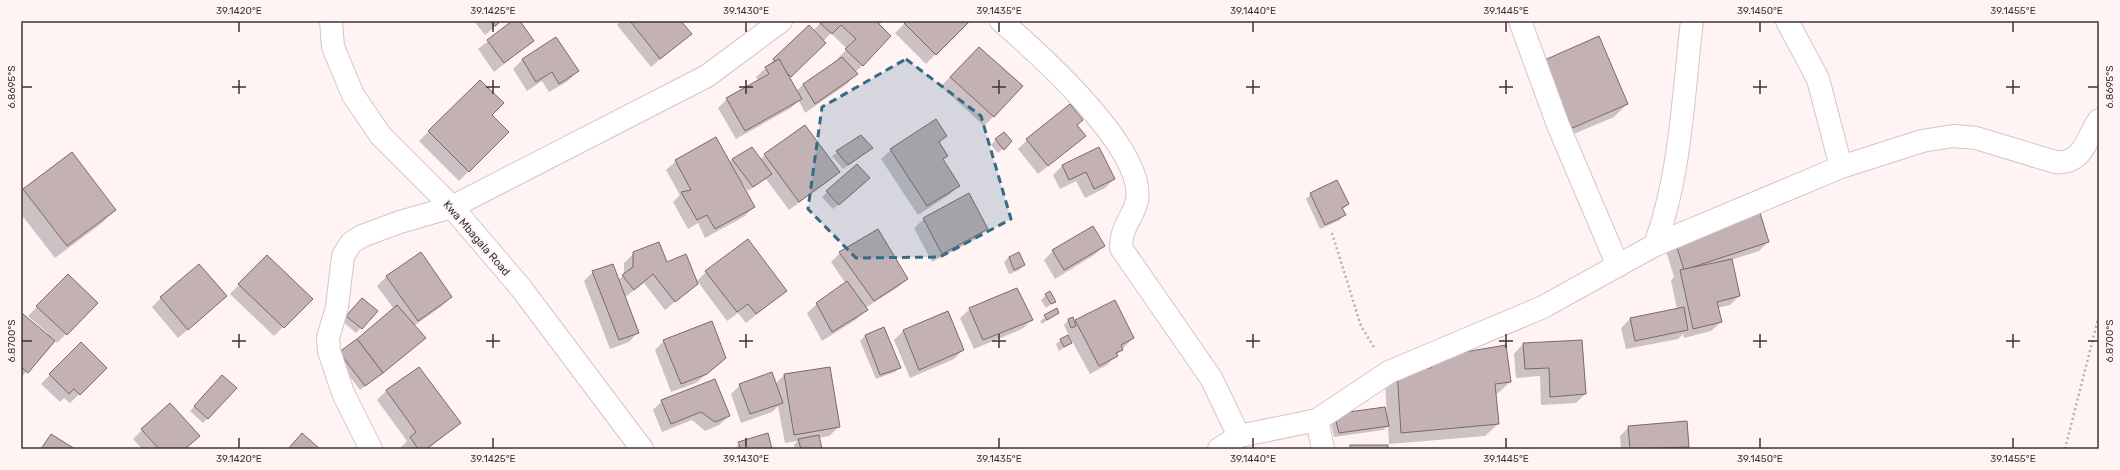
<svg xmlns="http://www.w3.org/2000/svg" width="2120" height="470" viewBox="0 0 2120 470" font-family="Rubik,sans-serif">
  <rect width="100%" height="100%" fill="#fff3f4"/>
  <g fill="#0003" fill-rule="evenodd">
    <path d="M474 21H502L485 35Z"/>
    <path d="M513 21H518L533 41 494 72 478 49Z"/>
    <path d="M620 21H680L690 34 651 67 617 25Z"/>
    <path d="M822 21H883L879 25 890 36 855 73 856 74 847 84 805 113 799 101 791 108 736 139 718 108 727 99 758 81 756 77 809 27 813 31ZM831 33 847 49 837 59 839 61 803 84 796 92 788 78Z"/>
    <path d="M907 21H968L926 64 895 33Z"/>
    <path d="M556 38 578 71 568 81 549 92 542 81 527 91 513 69 522 60Z"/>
    <path d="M979 48 994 116 984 126 941 86Z"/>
    <path d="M1528 75 1627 104 1614 117 1557 141Z"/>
    <path d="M480 81 491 115 508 132 459 181 419 141Z"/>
    <path d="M805 126 838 172 829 181 789 210 766 179 748 191 742 183 754 207 745 216 705 238 698 223 688 229 673 202 680 195 666 170 676 161 729 163 732 159H760Z"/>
    <path d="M1076 126 1084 136 1038 174 1018 149 1027 140Z"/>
    <path d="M1003 133 1011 141 998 153 991 145Z"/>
    <path d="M945 136 939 143 947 155 942 160 959 185 949 195 918 215 881 159 891 150Z"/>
    <path d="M860 137 867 152 843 169 832 156Z"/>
    <path d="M857 166 864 183 833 209 822 197Z"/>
    <path d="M1062 166 1114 179 1105 188 1085 198 1076 181 1060 189 1053 175Z"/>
    <path d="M24 189 115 210 102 223 55 258 21 214V192Z"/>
    <path d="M1311 194 1348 204 1342 210 1344 215 1340 220 1320 229 1306 199Z"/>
    <path d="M924 219 987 228 978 238 932 262 914 228Z"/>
    <path d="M1676 242H1768L1759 251 1731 260 1739 296 1730 305 1717 308 1721 322 1711 331 1684 338 1683 334 1678 339 1626 349 1621 328 1630 319 1677 309 1671 280 1674 277 1666 251Z"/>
    <path d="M1104 246 1094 255 1055 279 1044 260 1053 251Z"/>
    <path d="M420 253 451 297 442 306 414 326 425 338 360 390 335 357 394 309 377 286 386 277Z"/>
    <path d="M634 253 666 263 696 282 706 272 786 290 746 323 738 313 727 321 698 282 665 310 644 283 625 297 638 332 629 342 610 349 584 281 593 272 618 280 624 275V263Z"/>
    <path d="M840 253 906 279 897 288 865 308 866 310 857 319 822 341 807 313 817 304 846 284 831 262Z"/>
    <path d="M1019 253 1024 265 1019 270 1009 274 1004 262 1009 257Z"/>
    <path d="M267 256 311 299 274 336 230 294Z"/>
    <path d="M68 275 97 303 57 343 54 340 21 378V317L46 335 48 334 28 316Z"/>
    <path d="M1046 295 1054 302 1046 308 1041 300Z"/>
    <path d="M226 296 178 338 152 307 161 298Z"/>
    <path d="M357 304 376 311 356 333 342 321Z"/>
    <path d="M970 309 1032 320 1022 329 974 349 960 318Z"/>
    <path d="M1056 310 1058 313 1042 324 1040 321Z"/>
    <path d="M947 312 963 350 954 359 910 378 894 340 903 331Z"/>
    <path d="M1068 320 1074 323 1076 321 1133 338 1107 365 1090 374 1067 332 1064 325Z"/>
    <path d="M884 328 899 367 895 372 876 379 860 341 865 336Z"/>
    <path d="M1061 340 1071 343 1059 351 1056 344Z"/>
    <path d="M664 341 725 358 696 383 671 392 655 350Z"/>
    <path d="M81 343 106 368 70 403 64 398 60 402 41 384Z"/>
    <path d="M1523 344 1585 394 1576 403 1541 405 1540 376 1516 378 1514 354Z"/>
    <path d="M1442 357 1510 382 1497 394 1495 395 1498 424 1485 436 1389 444 1388 426 1383 430 1334 437 1330 419 1387 416 1385 383 1430 369Z"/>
    <path d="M419 368 460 423 428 449H402L401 447 407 441 377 400 386 391Z"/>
    <path d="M829 368 839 427 829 436 818 438 821 449H795L794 445 798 441 785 443 778 406 772 412 741 423 731 394 740 385 775 384 784 375Z"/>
    <path d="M223 376 236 388 203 423 190 411Z"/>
    <path d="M662 401 729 416 719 425 705 431 692 420 662 432 653 410Z"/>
    <path d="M1629 427 1688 447 1686 449H1621L1620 436Z"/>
    <path d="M142 430 199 436 185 449H142L133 439Z"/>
    <path d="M51 435 73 449H40Z"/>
    <path d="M739 443 771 449H735Z"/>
  </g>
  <g fill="#c4b1b3" stroke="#7b696b">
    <path d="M490 21H501L495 26Z"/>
    <path d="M512 21H520L534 41 504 63 487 40Z"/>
    <path d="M630 21H681L692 34 660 59Z"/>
    <path d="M821 21H876L891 36 863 66 845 49 856 39 841 25 832 34 820 23Z"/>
    <path d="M906 21H970L936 55 904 23Z"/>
    <path d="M809 25 826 43 791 77 773 59Z"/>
    <path d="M1599 36 1628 104 1570 129 1540 62Z"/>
    <path d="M556 37 579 71 559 84 552 72 536 82 522 59Z"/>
    <path d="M979 47 1023 86 994 117 950 77Z"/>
    <path d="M842 57 858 74 815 104 803 84Z"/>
    <path d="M779 59 802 99 745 131 726 98 769 74 765 67Z"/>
    <path d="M480 80 504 103 492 115 509 132 469 172 428 131Z"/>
    <path d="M1070 104 1083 120 1077 125 1086 136 1048 166 1026 139Z"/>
    <path d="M936 119 947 136 939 142 948 156 943 159 960 186 927 206 890 149Z"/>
    <path d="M805 125 840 172 799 202 764 154Z"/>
    <path d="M1004 132 1012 141 1004 150 995 139Z"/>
    <path d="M861 135 873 148 848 165 836 151Z"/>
    <path d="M716 137 755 207 715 229 707 215 697 220 681 192 691 190 675 160Z"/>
    <path d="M752 147 772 174 753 187 732 159Z"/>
    <path d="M1099 147 1115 179 1094 189 1086 172 1069 180 1062 165Z"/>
    <path d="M72 152 116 210 67 246 23 189Z"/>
    <path d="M857 164 870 178 839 205 826 191Z"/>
    <path d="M1337 180 1349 204 1342 208 1346 215 1325 225 1310 193Z"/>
    <path d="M969 193 988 229 942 254 923 218Z"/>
    <path d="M1760 213 1769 242 1684 270 1675 241Z"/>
    <path d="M1093 226 1105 246 1064 270 1052 250Z"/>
    <path d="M878 229 908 279 874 301 839 252Z"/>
    <path d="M748 239 787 291 756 314 748 304 737 312 705 271Z"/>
    <path d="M659 242 667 262 686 254 698 284 675 302 653 274 634 290 622 275 633 267V252Z"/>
    <path d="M421 252 452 297 418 321 386 276Z"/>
    <path d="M1019 252 1025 265 1014 270 1009 257Z"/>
    <path d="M267 255 313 299 284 328 238 284Z"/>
    <path d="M1732 259 1740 296 1717 302 1722 322 1693 329 1680 270Z"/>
    <path d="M199 264 227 296 188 330 160 297Z"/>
    <path d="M613 264 639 333 619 340 592 271Z"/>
    <path d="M68 274 98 303 67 335 36 306Z"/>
    <path d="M847 281 868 310 832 332 816 303Z"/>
    <path d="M1017 288 1033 320 983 340 969 308Z"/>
    <path d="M1050 291 1056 302 1051 304 1045 294Z"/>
    <path d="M362 298 378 311 362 329 346 316Z"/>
    <path d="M1115 300 1134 338 1121 345 1123 350 1116 353 1118 356 1099 366 1075 320Z"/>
    <path d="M397 305 426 338 383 373 357 339Z"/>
    <path d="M1684 307 1688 330 1635 341 1630 318Z"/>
    <path d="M1057 308 1059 313 1047 320 1044 315Z"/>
    <path d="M948 311 964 350 919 370 903 330Z"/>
    <path d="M23 314 55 341 28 373 21 367V316Z"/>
    <path d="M1073 317 1076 326 1071 328 1068 319Z"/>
    <path d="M712 321 726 358 707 374 681 384 663 340Z"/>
    <path d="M884 327 901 368 880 375 865 335Z"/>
    <path d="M1068 335 1072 343 1064 347 1060 339Z"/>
    <path d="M357 339 383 373 365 386 339 352Z"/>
    <path d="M1582 340 1586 394 1550 397 1549 368 1525 369 1523 343Z"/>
    <path d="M81 342 107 368 80 395 74 389 69 394 49 374Z"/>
    <path d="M1506 345 1511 382 1495 384 1499 424 1401 433 1397 370 1431 368 1441 356Z"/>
    <path d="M419 367 461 423 426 449H418L410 437 416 432 386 390Z"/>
    <path d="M830 367 840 427 794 435 784 374Z"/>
    <path d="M772 372 783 403 750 414 739 384Z"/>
    <path d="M222 375 237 388 208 419 194 406Z"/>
    <path d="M715 379 730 416 715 422 701 412 671 424 661 400Z"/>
    <path d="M170 403 200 436 185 449H159L141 429Z"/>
    <path d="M1385 407 1389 426 1339 433 1334 414Z"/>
    <path d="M1687 421 1689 447 1630 449 1628 426Z"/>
    <path d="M302 433 320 449H288Z"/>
    <path d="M768 433 772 449H741L738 442Z"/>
    <path d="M51 434 75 449H41Z"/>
    <path d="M819 435 822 449H801L798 439Z"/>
    <rect x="1350" y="445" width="38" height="4"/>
  </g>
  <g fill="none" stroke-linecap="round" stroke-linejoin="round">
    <g stroke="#d8c4c7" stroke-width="24">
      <g id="minor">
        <path d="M1001 21C1037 52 1146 149 1137 200 1133 219 1121 225 1121 248L1211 378 1239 436"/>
        <path d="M1520 21 1558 125 1618 266"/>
        <path d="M1787 21 1818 79 1841 167"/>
        <path d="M1655 245C1681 174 1683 96 1692 21"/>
        <path d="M1317 420 1323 449"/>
        <path d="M371 449 343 393 329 351 328 338 337 307 343 256 351 243 362 236 400 222 452 207 707 76 781 21"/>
        <path d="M1219 449 1239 436 1317 420 1389 372 1543 307 1655 245 1841 167 1922 141 1953 136 1976 138 2055 162C2083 165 2086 139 2099 120"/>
      </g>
    </g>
    <g stroke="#d8c4c7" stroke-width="24">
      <path id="tertiary" d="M331 21 333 47 353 95 381 136 452 207 521 288 642 449"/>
    </g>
    <g stroke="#b8aeaf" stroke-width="2.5" stroke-dasharray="2 3" stroke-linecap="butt">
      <path d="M1332 233 1361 326 1375 349"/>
      <path d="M2065 449 2099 315"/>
    </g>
    <use href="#minor" stroke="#fff" stroke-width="22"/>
    <use href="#tertiary" stroke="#fff" stroke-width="22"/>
  </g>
  <path fill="#346b86" fill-opacity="0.2" stroke="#346b86" stroke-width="3" stroke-dasharray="8 5" stroke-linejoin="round" d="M906 59 981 116 1011 219 940 257 856 258 808 209 822 107Z"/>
  <path fill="none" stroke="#3c3435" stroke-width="1.5" d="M239 22V32M493 22V32M746 22V32M999 22V32M1253 22V32M1506 22V32M1760 22V32M2013 22V32M239 80V94M493 80V94M746 80V94M999 80V94M1253 80V94M1506 80V94M1760 80V94M2013 80V94M22 87H32M232 87H246M486 87H500M739 87H753M992 87H1006M1246 87H1260M1499 87H1513M1753 87H1767M2006 87H2020M2088 87H2098M239 334V348M493 334V348M746 334V348M999 334V348M1253 334V348M1506 334V348M1760 334V348M2013 334V348M22 341H32M232 341H246M486 341H500M739 341H753M992 341H1006M1246 341H1260M1499 341H1513M1753 341H1767M2006 341H2020M2088 341H2098M239 438V448M493 438V448M746 438V448M999 438V448M1253 438V448M1506 438V448M1760 438V448M2013 438V448"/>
  <g text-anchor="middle" stroke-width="4" stroke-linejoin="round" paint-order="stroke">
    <g font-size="11" fill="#3c3435" stroke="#fff3f4">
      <text transform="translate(477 238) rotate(49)" y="4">Kwa Mbagala Road</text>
    </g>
  </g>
  <rect width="2120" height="470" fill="none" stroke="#fff3f4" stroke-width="44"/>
  <rect x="22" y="22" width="2076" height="426" fill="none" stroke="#3c3435" stroke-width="1.5"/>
  <g font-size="10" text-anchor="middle" fill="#3c3435">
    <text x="239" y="14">39.1420°E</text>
    <text x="493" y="14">39.1425°E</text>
    <text x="746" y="14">39.1430°E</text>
    <text x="999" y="14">39.1435°E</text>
    <text x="1253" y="14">39.1440°E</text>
    <text x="1506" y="14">39.1445°E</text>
    <text x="1760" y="14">39.1450°E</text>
    <text x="2013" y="14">39.1455°E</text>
    <text transform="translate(11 87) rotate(-90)" y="4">6.8695°S</text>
    <text transform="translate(2109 87) rotate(-90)" y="4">6.8695°S</text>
    <text transform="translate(11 341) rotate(-90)" y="4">6.8700°S</text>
    <text transform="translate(2109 341) rotate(-90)" y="4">6.8700°S</text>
    <text x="239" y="462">39.1420°E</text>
    <text x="493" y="462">39.1425°E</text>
    <text x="746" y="462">39.1430°E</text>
    <text x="999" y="462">39.1435°E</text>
    <text x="1253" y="462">39.1440°E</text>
    <text x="1506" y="462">39.1445°E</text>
    <text x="1760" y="462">39.1450°E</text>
    <text x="2013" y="462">39.1455°E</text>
  </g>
</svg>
